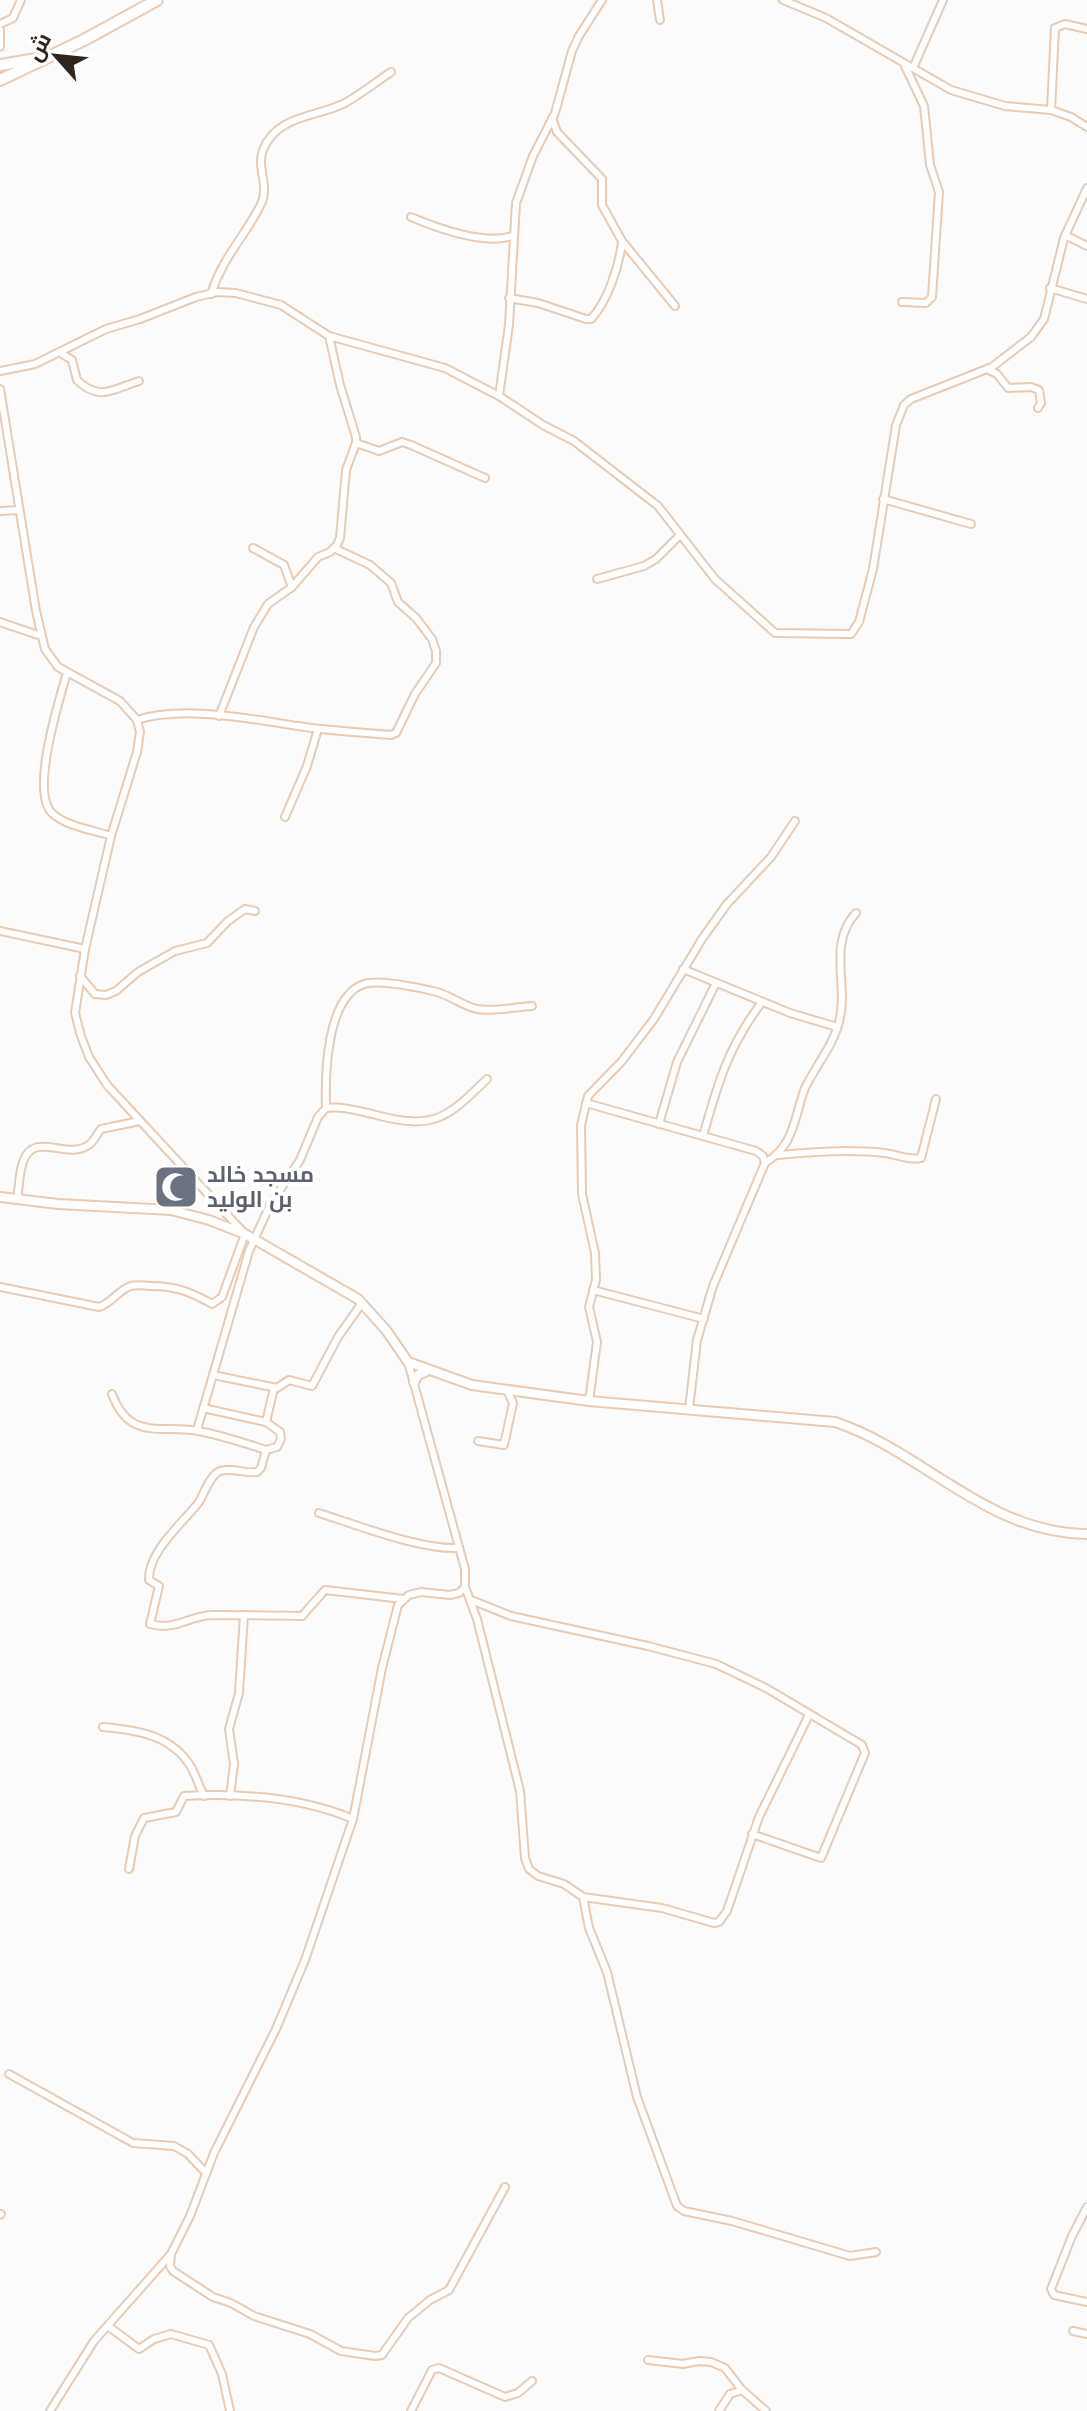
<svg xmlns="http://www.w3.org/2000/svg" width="1087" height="2411" viewBox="0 0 1087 2411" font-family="Jost,Cairo,sans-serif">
  <rect width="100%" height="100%" fill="#fbfbfb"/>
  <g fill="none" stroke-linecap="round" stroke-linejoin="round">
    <g stroke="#eacab1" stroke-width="10">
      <g id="minor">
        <path d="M657 0 660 20"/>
        <path d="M783 0 826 18 951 90 1005 106 1051 110 1071 117 1087 127"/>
        <path d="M0 24 13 18 21 0"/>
        <path d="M0 30V47"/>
        <path d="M913 68 943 0"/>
        <path d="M1051 110 1055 28 1065 24 1087 29"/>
        <path d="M552 118 557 132 602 179V205L622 241 675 306"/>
        <path d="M411 217C437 228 484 245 512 236"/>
        <path d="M1065 235 1087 246"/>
        <path d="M1050 288 1087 299"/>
        <path d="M211 294C223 256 245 237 261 204 270 186 256 168 263 150 276 115 318 117 345 103 361 94 376 82 391 72"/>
        <path d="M509 298 538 303 586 319H591C608 301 619 266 622 242"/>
        <path d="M902 302 926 303 932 297 939 192 930 165 924 106 904 64"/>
        <path d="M59 352 72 360 77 380C100 402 113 389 139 381"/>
        <path d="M987 369 997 374 1008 388 1031 387 1039 390 1041 403 1038 408"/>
        <path d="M0 371 35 364 106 329 140 319 196 297 217 292 236 293 281 305 329 336 445 368 499 396 543 425 574 441 658 506 715 579 775 633 851 634 859 622 873 569 896 425 904 405 911 399 992 367 1031 337 1044 319 1064 238 1087 188"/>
        <path d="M0 389 36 611 45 649 58 667 120 701 137 720 140 732 137 752 111 836 85 949 75 1013 81 1036 89 1057 107 1085 245 1234 222 1297 212 1304C191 1292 176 1286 151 1286 145 1286 136 1284 131 1286 118 1290 112 1303 99 1307L0 1287"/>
        <path d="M499 396 509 325 516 203 533 156 555 113 572 51 579 36 602 0"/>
        <path d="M356 443 379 451 402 442 411 445 485 478"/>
        <path d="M883 499 971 524"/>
        <path d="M0 511 19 510"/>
        <path d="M253 548 284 565 292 587"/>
        <path d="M597 579 644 566 656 559 680 535"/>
        <path d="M0 622 41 636"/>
        <path d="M67 673C59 700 30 792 52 813 65 826 93 830 111 836"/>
        <path d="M219 716 254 627 268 604 292 587 318 557 330 552 337 545 340 538 346 470 356 443V437L340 385 329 336"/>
        <path d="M137 720C183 705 251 719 298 726 329 731 360 732 391 735L396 733 415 694 436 663V651L432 639 416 618 398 602 391 583 370 565 334 548"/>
        <path d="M285 817 307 766 318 729"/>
        <path d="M0 931 85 949"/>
        <path d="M683 969 790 1013 837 1027"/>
        <path d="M80 976 95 994 106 995 116 991 138 972 175 951 207 943 228 921 245 909 255 911"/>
        <path d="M586 1103 756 1151 763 1156 765 1163"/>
        <path d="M326 1108C325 1075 326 997 364 984 379 979 421 988 437 992 451 996 463 1006 477 1009 494 1012 514 1007 532 1006"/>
        <path d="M659 1124 677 1062 716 983"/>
        <path d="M703 1136C718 1083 728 1047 762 1002"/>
        <path d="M778 1155C813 1152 849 1149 884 1153 896 1154 909 1161 921 1158L936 1099"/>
        <path d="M17 1200C19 1187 19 1173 23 1162 34 1129 68 1162 90 1144 94 1141 97 1134 101 1129L140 1121"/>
        <path d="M593 1290 704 1319"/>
        <path d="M213 1375 277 1388 289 1380 312 1386 338 1337 362 1303"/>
        <path d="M112 1394C130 1442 161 1424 198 1431 221 1435 244 1443 266 1450L277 1447 281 1439 280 1432 266 1422 203 1408"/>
        <path d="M589 1401 597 1342 589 1307 596 1280 595 1253 582 1194 581 1125 588 1096 622 1061 654 1019 702 939 727 904 771 857 795 821"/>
        <path d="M689 1409 697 1340 713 1286 765 1163C775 1157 781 1151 787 1141 796 1125 798 1106 805 1088 816 1065 833 1046 839 1022 849 985 827 944 856 913"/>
        <path d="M266 1422 274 1388"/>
        <path d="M197 1430 249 1251 270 1205 300 1160 318 1117 326 1108C343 1106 359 1111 376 1115 434 1130 446 1119 487 1079"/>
        <path d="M478 1441 504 1445 513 1403 507 1390"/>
        <path d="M266 1450 261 1468 257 1472C246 1474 231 1467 220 1471 210 1475 204 1494 199 1502 183 1523 148 1551 149 1580L159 1586 150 1624C176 1631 188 1616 212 1615 242 1615 272 1615 302 1616L325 1590 403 1599"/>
        <path d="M319 1513C357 1525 420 1550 459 1548"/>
        <path d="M465 1587 477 1619 520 1791 525 1858 529 1869 538 1876 564 1884 583 1897 589 1928 607 1972 637 2097 677 2206 684 2211 732 2221 850 2256 876 2252"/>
        <path d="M471 1600 511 1616 648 1646 716 1664 766 1688 862 1745 865 1753 821 1858 752 1834"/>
        <path d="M103 1727C137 1730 172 1735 191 1767 196 1776 199 1786 204 1796"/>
        <path d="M230 1796 234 1764 229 1729 239 1693 244 1615"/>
        <path d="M129 1869 135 1836 144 1818 176 1812 184 1796C240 1793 301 1797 353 1819"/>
        <path d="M583 1897 662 1908 714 1923 719 1922 727 1911 759 1817 809 1715"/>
        <path d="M9 2074 133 2143 174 2146 188 2154 206 2173"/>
        <path d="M1087 2207 1072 2236 1051 2289 1054 2295 1087 2302"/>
        <path d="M0 2215 1 2214"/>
        <path d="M171 2254 170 2266 173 2271 213 2297 231 2303 254 2316 310 2334 341 2351 375 2356 382 2355 408 2318 430 2300 449 2290 505 2187"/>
        <path d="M108 2326 139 2349 154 2339 171 2334 209 2345 222 2374 230 2411"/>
        <path d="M1073 2331 1087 2334"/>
        <path d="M648 2360 683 2364 699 2361 711 2362 725 2368 742 2390 766 2411"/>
        <path d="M50 2411 94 2341 171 2254 190 2216 214 2153 276 2029 305 1960 353 1819 382 1668 398 1605 409 1595 421 1592 450 1595 459 1593 465 1587V1569L408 1362"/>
        <path d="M411 2411 432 2370 439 2368 505 2397 518 2393 532 2381"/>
        <path d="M719 2411 730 2394 742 2390"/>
      </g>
    </g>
    <g stroke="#eacab1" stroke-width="12">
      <g id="tertiary">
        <path d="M0 1197 58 1204 171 1210 209 1220 245 1234 358 1299 386 1330 408 1362 472 1385 589 1401 835 1422C923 1451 986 1533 1087 1534"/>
        <path d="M414 1382 418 1375 427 1371"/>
      </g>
    </g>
    <g stroke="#eacab1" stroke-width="14">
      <g id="primary">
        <path d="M0 65 36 59"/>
        <path d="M0 80 84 40 157 0"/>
      </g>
    </g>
    <use href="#minor" stroke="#fff" stroke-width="6"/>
    <use href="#tertiary" stroke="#fff" stroke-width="8"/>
    <use href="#primary" stroke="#fff" stroke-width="10"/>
  </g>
  <defs>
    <g id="mosque-square" transform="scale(2.3)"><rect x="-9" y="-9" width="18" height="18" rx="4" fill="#6b7280" stroke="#fff"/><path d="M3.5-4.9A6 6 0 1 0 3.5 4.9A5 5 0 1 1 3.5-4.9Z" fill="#fff"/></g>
  </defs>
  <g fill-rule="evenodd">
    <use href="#mosque-square" x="176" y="1187"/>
  </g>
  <g text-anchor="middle" stroke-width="8" stroke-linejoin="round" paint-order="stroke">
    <g font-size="22" font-weight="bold" fill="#5b616d" stroke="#fff" text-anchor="start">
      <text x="207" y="1182">مسجد خالد<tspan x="207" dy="25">بن الوليد</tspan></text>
    </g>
  </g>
  <g transform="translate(56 56) rotate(297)" stroke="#ffffff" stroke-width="6" paint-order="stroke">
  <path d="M0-6L14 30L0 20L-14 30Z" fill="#30241b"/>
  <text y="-12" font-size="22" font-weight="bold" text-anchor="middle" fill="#30241b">ش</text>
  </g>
</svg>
